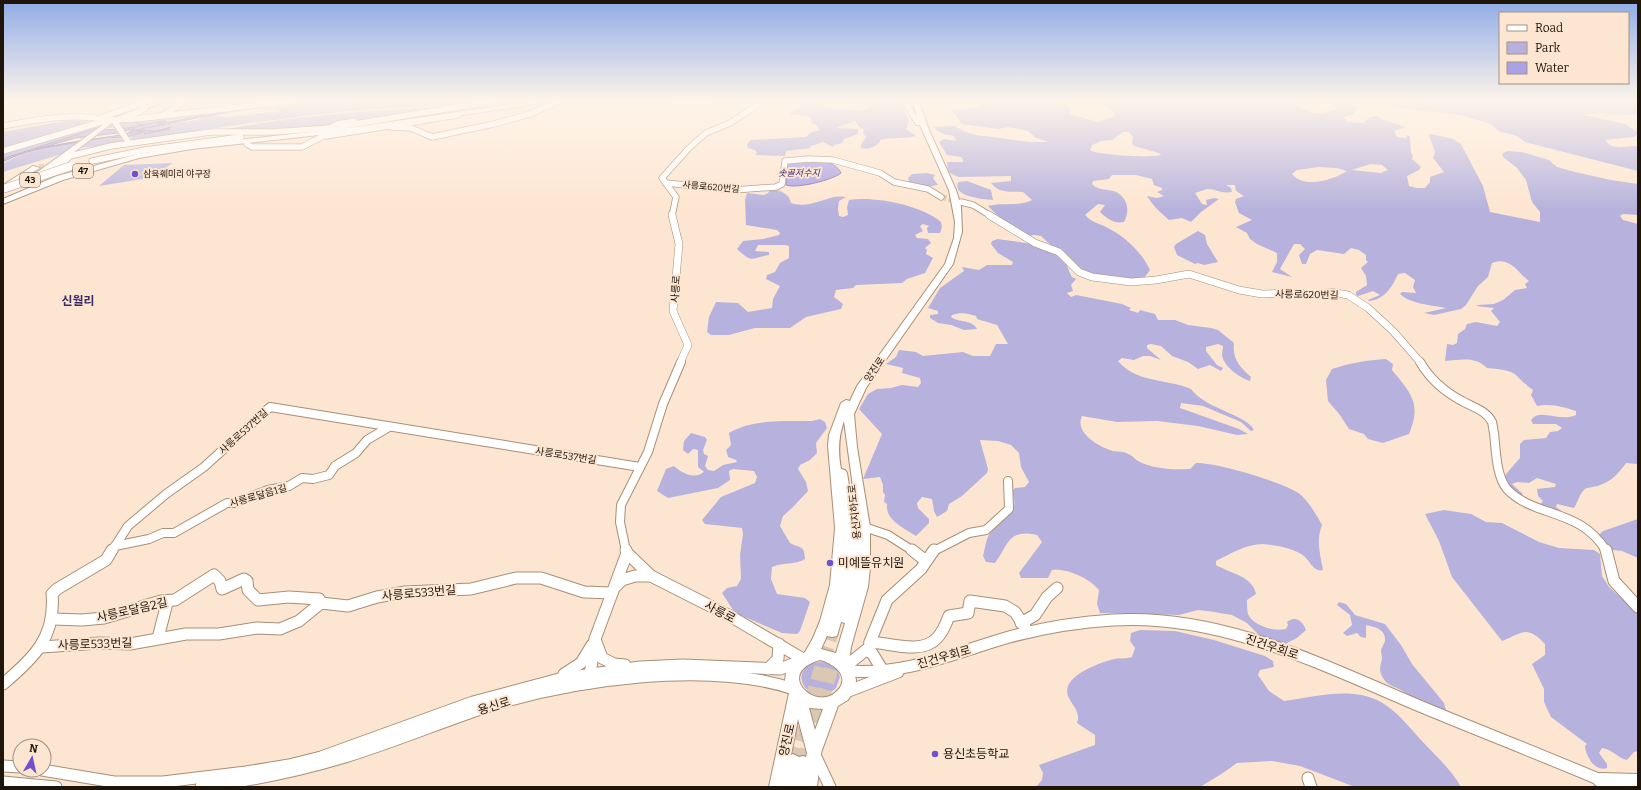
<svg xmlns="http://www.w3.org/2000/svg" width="1641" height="790" viewBox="0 0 1641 790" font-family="Bitter,'Noto Sans KR',serif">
  <rect width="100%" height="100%" fill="#fde6d1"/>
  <g fill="#b7b2dd" fill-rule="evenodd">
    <path d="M303 100H323L210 112 195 117 156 122 129 128H97L3 158V153L101 124Z"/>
    <path d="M390 100H449L446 105 491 100C444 107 396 106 348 111 277 118 207 130 137 140L131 139 132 136 142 133H131L142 128 197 120 210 115 245 110 214 116 228 117 282 111 271 109 255 111 276 107Z"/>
    <path d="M878 100H900L909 121 906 129 916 136C904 139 892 137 880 140V142C874 147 868 151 860 147L866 137 863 133 864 129 859 127 855 121 836 128 858 129V134L844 139 842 143 834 145 833 147 823 142 811 146 810 148 786 151 785 156 755 155 757 153 755 150 748 148 747 144 751 140 806 137 812 132 820 130 816 125 811 123 812 120 808 116 789 114 808 101 837 109 863 111 871 106 861 103V101Z"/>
    <path d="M979 100H1057L1067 105 1071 110 1070 114 1098 122 1115 116 1112 110 1090 100H1295V104C1314 115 1316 116 1337 109L1329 100H1340L1357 107 1354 114 1343 117 1348 122 1363 123 1370 117 1378 116 1380 119 1406 127 1394 131 1397 137 1406 138 1407 135 1410 137 1411 153 1413 156 1412 159 1421 167 1419 170 1407 176 1409 186 1417 188H1425L1430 182V177L1444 172 1433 158 1435 152 1429 135 1431 134 1453 139 1461 144 1483 186 1490 212 1540 222V212L1532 202 1526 180 1517 168 1502 156 1503 153 1508 151 1522 152 1549 160 1557 167 1575 172 1611 180 1638 184V215L1623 214 1620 216 1623 220 1638 224V464L1626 463C1619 473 1612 481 1600 485 1596 487 1589 487 1585 489 1579 494 1578 502 1574 508L1557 504 1556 507 1567 515 1540 505 1543 501 1538 496 1537 489 1555 487 1556 484 1537 478 1529 483 1517 482 1512 484 1523 494 1521 496 1503 482 1506 474 1520 458V444L1524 440 1546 438 1550 432 1558 431 1562 428 1556 424H1533L1531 420C1541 407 1559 423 1576 415V411C1564 407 1550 403 1537 406L1531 395 1533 390C1527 386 1523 382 1518 377 1511 369 1497 369 1487 368 1475 356 1461 360 1445 361L1447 344 1453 345 1457 343 1458 334 1465 329 1467 324 1476 322 1497 326 1500 322 1491 311 1494 308 1476 306 1478 305 1494 304 1503 300 1515 290 1527 288 1525 284 1529 281C1517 272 1510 256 1492 263L1488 277 1478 286 1466 305 1461 309 1434 315 1424 313 1446 308C1432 305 1410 304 1400 294L1402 292 1416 293 1413 287 1415 280 1405 273 1398 274C1393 286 1384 300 1369 301L1368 300 1380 295 1373 291 1358 296 1356 295V292L1367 285 1366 276 1361 268 1368 262 1366 260V255L1359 250 1351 248 1344 254 1317 250 1310 254 1306 264H1302L1299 255 1305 249 1300 244H1294L1280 269 1292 277 1272 272 1277 262V253L1257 244 1250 239 1247 233 1236 227 1252 220 1239 213 1235 202 1236 199 1244 196 1236 191 1235 185H1226L1231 188 1232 192C1221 194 1216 189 1207 189 1203 190 1199 192 1195 193L1202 204 1207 205 1206 200 1214 198 1219 199 1201 212 1191 222 1182 218 1169 220C1160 212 1153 206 1147 196L1157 198 1164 196 1157 192 1162 190V188L1154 185 1152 179 1136 175H1112L1109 179 1093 181 1092 184C1100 192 1107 188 1116 192 1128 198 1130 211 1124 222 1114 224 1108 219 1100 212L1105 205 1098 204 1085 215C1091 222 1098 223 1106 227 1123 235 1142 252 1150 270L1144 278 1131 280 1079 271 1041 236 1035 235 1025 236 996 218 998 216 988 206C1003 202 1018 207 1032 200L1023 192C1011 191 999 194 991 183L1011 181V176L958 177 948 172 947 162H963V159L961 157 947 155 939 142 944 139 956 141C954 132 947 137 942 133 939 132 936 129 933 127L955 126 963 131 976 135 1029 142H1049L1036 138 1028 131 1008 127 998 129 962 124 952 110 979 107ZM1123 132H1129L1133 137 1132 144 1134 146 1159 153 1161 155C1152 158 1096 155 1090 150L1092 145 1101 141 1112 140ZM1370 164 1382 165 1388 170 1381 173 1352 170ZM1318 167 1337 168 1347 171C1333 180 1304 189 1292 174L1297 170Z"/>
    <path d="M1373 100H1638V115L1605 114 1596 112 1598 114H1580L1625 124 1638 132 1637 135 1633 137 1605 140C1614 152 1626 145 1638 146V171L1525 142 1517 136 1499 131 1491 124 1461 115 1399 108Z"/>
    <path d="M451 106 299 130 217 131C294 115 373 111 451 106Z"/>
    <path d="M70 120 93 122 3 150V132Z"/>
    <path d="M106 138 123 139 126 142 81 148 3 172V164C28 147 76 142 106 138Z"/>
    <path d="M173 163 148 178 99 186 124 165Z"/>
    <path d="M927 173 935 175 933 178 938 185 926 187 908 183 909 181 908 178 912 174Z"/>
    <path d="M967 181 991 190 993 200C983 199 952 197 958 182Z"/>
    <path d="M771 188C781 191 789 193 791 203 811 210 829 193 846 197L839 201 838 209 839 216 843 217 848 215 847 207 849 200C876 196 920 205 941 222L942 227 940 233H928L927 228 929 226 923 224 920 226 923 231 915 235 917 238 928 239 931 243 925 248 927 250 926 254 933 258 925 273 907 279 902 283 856 285 853 288 836 290 834 297 843 304 841 309 806 317 790 328H755L729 335H711L707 332 709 317 716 302 738 303 748 312 772 308 773 299 780 286 766 279 767 275 775 272 780 263 789 258V246L785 245H758L755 251 769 252V255C749 259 753 263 737 249L743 241 763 239 779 235 780 233 777 230 746 225 745 200 747 193 764 195 768 193Z"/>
    <path d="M1198 231 1205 235 1207 244 1218 262 1204 265 1198 263 1195 264 1177 255 1174 247 1176 244Z"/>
    <path d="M998 239C1016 242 1053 244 1064 260 1067 264 1069 272 1072 277L1076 279 1071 285 1073 291 1067 293 1071 297 1076 295 1122 304 1131 308 1129 310 1138 313 1140 310 1155 314 1158 320H1175L1188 325 1211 328 1218 330 1234 343C1232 359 1240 367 1251 377L1250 381C1240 378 1224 367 1222 355 1222 352 1223 349 1223 346L1218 344 1206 347V351L1217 365 1223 368 1221 371 1210 365 1198 369 1188 362 1172 356 1161 346 1151 344 1147 345V348L1161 360 1150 356H1143L1134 360 1122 358 1118 361C1136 383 1168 379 1191 389 1205 409 1246 414 1254 430L1251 431 1241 422 1203 406 1181 403 1180 408 1239 429 1248 434 1237 435 1198 426 1157 421 1117 422 1082 416C1074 433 1099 447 1113 451 1118 452 1124 451 1128 454 1132 455 1135 459 1138 461 1153 469 1173 470 1190 469L1196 463C1215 462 1287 483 1301 495 1310 504 1316 514 1322 525 1316 540 1320 554 1323 570 1314 573 1310 561 1304 556 1294 548 1275 545 1263 544 1246 544 1230 554 1216 561V565C1229 573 1253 576 1256 594L1247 600C1247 604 1247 610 1248 614 1253 626 1275 632 1286 629L1288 625 1287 622C1295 615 1303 621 1306 630L1297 638 1283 645 1260 636 1247 623 1232 615 1214 612 1198 610 1179 615 1100 613 1097 604 1099 590C1089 578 1067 568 1052 570L1048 578H1021L1019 573 1042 542 1037 535C1008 528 1008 546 995 563L986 562 983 556C985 549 986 537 991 532 1003 516 1021 516 1012 491L1015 488 1025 487 1029 482 1021 467 1019 453 1011 445 998 441 980 440 988 469 987 473 962 496 949 504 947 511 937 517 934 511 932 499 922 497 917 503 918 508 929 519V523L916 536C904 528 885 520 887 504L884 502 885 495 883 492V485L880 477 863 479 882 434 859 409 868 394 877 389 891 388 902 385 918 387 921 383 920 378 902 373 903 368 886 364 896 357 899 350 916 352 923 356 963 352 973 356H990L996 344H1008L997 325 977 319 976 316C967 313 961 312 952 315L951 317C959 323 972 319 977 329L964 330 951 325 938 323 930 318V315L938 314V311L928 308 940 288 964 271 962 267 979 270 987 265H1012L1013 262 998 253 991 244 992 241Z"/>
    <path d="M1386 359 1393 364 1392 370C1411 393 1422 404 1409 434L1383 443 1368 439 1364 434 1349 429 1340 415 1328 401 1326 380 1332 369C1350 363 1367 360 1386 359Z"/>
    <path d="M820 419 825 422 827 428 816 443 817 453 810 460 800 465 798 469 806 482 808 491 792 508 783 516 780 526 790 543C801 549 804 544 805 559 797 565 783 562 772 567L771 579 777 594 805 598 810 602 800 631 797 634 782 633 735 613 722 593 727 588 737 586 741 579 740 555 743 534 742 528 705 524 702 520 721 497 755 483 757 477 754 471 733 469 729 471 730 480 718 488 668 498 657 491 666 469 674 466C682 473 694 480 704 472L698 467V450L693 449 688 454 683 450 684 441 691 433 705 437 707 440 703 450 704 454 708 456 705 466 708 470 714 471 723 465 737 462 736 460 728 457 726 450 731 445 729 433C753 419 784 421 812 421Z"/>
    <path d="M1444 510 1471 514 1486 522 1502 523 1539 542 1559 548 1594 550 1600 554 1602 576 1609 587 1638 613V751L1634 752 1627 760C1617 758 1614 750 1602 748L1599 753 1607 764V768C1595 772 1586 757 1585 746L1587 744 1551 717 1544 702V689L1532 664 1545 655V644C1527 625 1524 632 1502 641L1452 577 1439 541 1425 514Z"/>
    <path d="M1638 519V558L1622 551 1612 550 1599 535 1603 531Z"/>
    <path d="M1339 602 1346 604 1355 615 1385 624 1401 645 1412 664 1444 703 1446 710C1431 706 1417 701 1404 692 1395 685 1387 688 1381 674 1379 668 1381 664 1382 659 1382 656 1381 653 1381 650 1382 647 1384 644 1385 641 1386 629 1375 627 1366 625V638L1361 637 1357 633 1347 636 1343 633 1352 625 1350 615 1337 605Z"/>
    <path d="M1140 630 1175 631 1214 640 1265 656 1273 661 1274 667 1260 670 1258 675 1269 691 1284 701C1316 697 1351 686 1381 702 1397 711 1409 727 1421 740 1435 755 1451 769 1461 787H1355L1300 766 1272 761 1237 763 1223 773 1200 787H1036L1042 780 1043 773 1039 765 1095 745V735L1077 723C1081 712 1073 707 1069 698 1058 677 1099 663 1114 659 1120 658 1126 659 1132 657L1135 648 1130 641 1131 633Z"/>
    <path d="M820 662C830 663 837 667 840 677L836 688C810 712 782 667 820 662Z"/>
  </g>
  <g fill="#aba1e5" stroke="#8177a4" fill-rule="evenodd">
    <path d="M326 100H376L283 105 232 111 136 130 156 131 171 127 165 129H170L144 134 145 132 133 131 130 133H141C129 137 120 139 109 137 79 141 29 147 3 162L5 158 97 128C119 133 140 125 162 121H166L157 124 195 117 209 113ZM135 129 126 134 37 149 75 138 125 132V131Z"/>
    <path d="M804 161C817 161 835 160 841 173 833 180 796 189 786 185L787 163Z"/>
  </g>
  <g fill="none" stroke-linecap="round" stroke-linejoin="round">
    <g stroke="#8177a4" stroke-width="1">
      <path d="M249 103 256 100"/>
      <path d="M145 111 167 101"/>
      <path d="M134 122 144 126"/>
    </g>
    <g stroke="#dcc7b3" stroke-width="5.5" stroke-dasharray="5.5 2.5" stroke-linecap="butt">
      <path d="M39 167 54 165"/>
      <path d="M941 197 960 202"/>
    </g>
    <g stroke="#dcc7b3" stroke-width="14" stroke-dasharray="14 7" stroke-linecap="butt">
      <path d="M793 761 832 632"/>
      <path d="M803 763 836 653"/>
    </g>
    <g stroke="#a98e76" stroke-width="7">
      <g id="minor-far3">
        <path d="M673 100V102H712L716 100"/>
        <path d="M163 115 187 100"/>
        <path d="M101 118 151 100"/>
        <path d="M125 119 145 108 144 107"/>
        <path d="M119 120 115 122 129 143"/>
        <path d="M354 121 338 124 330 128 501 100"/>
        <path d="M3 126C37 120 72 112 107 120"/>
        <path d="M391 127 411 128 432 137 494 124 530 114 559 101 572 100"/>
        <path d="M326 136 458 115"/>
        <path d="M247 144 252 147H302L327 134"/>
        <path d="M3 151 108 120 135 119 302 100"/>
        <path d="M92 161 145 150 241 137"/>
        <path d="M54 165 63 163 70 156 111 146 211 132H273L330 128 328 131"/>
        <path d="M666 183 734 190 776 187 782 184 785 161 809 159 833 160 880 173 894 182 928 189 941 197"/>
        <path d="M961 202 973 205 991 216"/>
        <path d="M672 216 676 197 662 178 689 148 706 133 730 123 765 100"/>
      </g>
    </g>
    <g stroke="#a98e76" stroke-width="8">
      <g id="minor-far2">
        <path d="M672 215 679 244 673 311 688 345 680 363"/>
        <path d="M989 215 1035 243 1059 252 1079 272 1092 277 1131 282 1156 280 1189 274 1239 290 1262 294 1298 293 1316 295 1330 292 1348 295 1368 308 1393 331 1421 363"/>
      </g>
    </g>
    <g stroke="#a98e76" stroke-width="10">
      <g id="minor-far1">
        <path d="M1420 362C1430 379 1445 392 1462 401 1472 407 1486 410 1492 422 1493 425 1493 430 1494 433 1496 450 1496 476 1507 489 1534 518 1581 508 1606 551"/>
        <path d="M864 527 888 535 913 551"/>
        <path d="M115 546 149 539 163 533H174L227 503H234L268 490 289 486 302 478 313 479 329 475 335 466 356 453 367 440 389 427"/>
        <path d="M112 551 128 526 166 494 204 467 270 407 640 467"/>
        <path d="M626 551 620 522 621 505 648 452 663 404 681 362"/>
        <path d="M934 551 969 533 986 530 1009 509 1008 481"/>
      </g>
    </g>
    <g stroke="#a98e76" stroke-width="13">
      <g id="minor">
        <path d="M912 550 926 561"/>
        <path d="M1606 550 1614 581 1638 607"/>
        <path d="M627 553 651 576"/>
        <path d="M616 586 622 580 635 576H651L730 616 803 659"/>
        <path d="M52 619 82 620 104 618 161 601 175 600 214 575 220 581 222 589 244 579 247 581 248 590 258 600 289 597 319 599 321 603"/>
        <path d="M1021 623 1035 615 1047 597 1057 588"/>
        <path d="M158 638 167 603"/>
        <path d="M596 642 602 658 614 664 625 665"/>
        <path d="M870 642C890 643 922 655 937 638 943 632 946 624 949 616L968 613 970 601 1005 606 1015 612 1028 632"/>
        <path d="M42 647 99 643 130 644 186 634H219L257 628 280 629 299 621 321 603 348 606 377 597 405 592 471 589 516 578H541L584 592 612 593"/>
        <path d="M869 651 870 642 887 600 921 569 934 550"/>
        <path d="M846 666 866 650 872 653 883 671"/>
        <path d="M768 669 778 659 779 644"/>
        <path d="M848 671C907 675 954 653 1009 637 1043 628 1078 622 1113 620 1222 613 1324 666 1422 707 1487 734 1552 759 1617 787"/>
        <path d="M564 674 581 663 592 645"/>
        <path d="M589 683 595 639 627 553 626 550"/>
        <path d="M3 684C34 658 56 637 52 594L57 589 106 560 112 550"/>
        <path d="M846 692 898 672"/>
        <path d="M815 755 830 787"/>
        <path d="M3 766 20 767"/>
        <path d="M42 770 114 782H163L246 772 289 765 321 757 473 702 559 679 640 667 683 665 780 669 798 662"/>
        <path d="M1308 778 1311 787"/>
        <path d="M3 782 56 787"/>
        <path d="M201 787C250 781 298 771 345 757 393 742 439 723 486 707 572 680 707 660 794 689"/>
      </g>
    </g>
    <g stroke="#a98e76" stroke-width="2">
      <g id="major">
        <path d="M160 100H167L115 121 110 120Z"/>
        <path d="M901 100H907L917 117 912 100H918L929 130 956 190 961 206 962 232 953 264 866 388 854 414 857 447 870 527V568L868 587 851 647 849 662 854 671 856 680 855 688 848 700 838 706 821 753 817 787H769L789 693 785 681 786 672 793 660 805 652 813 638 820 621 830 585 835 528 828 446 829 435 841 403 846 400 850 401 857 386 945 264 954 238 955 222 949 190 920 125H916ZM844 421 856 509 853 510 847 473 845 470 841 469C838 452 838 438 844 421ZM841 622 845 623 836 653 821 649 827 636 832 637 837 636ZM820 660C832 663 851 675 838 690 817 714 773 673 820 660ZM809 708 823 709 815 730ZM798 719 807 753 806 757 803 756 799 757 793 754 791 755Z"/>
        <path d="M1600 773 1638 774V787H1599L1595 785 1592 780 1595 775Z"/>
      </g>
    </g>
    <g stroke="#a98e76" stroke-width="2">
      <g id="highway">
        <path d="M540 100H553L550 102 355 131 192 149 139 158 63 180 3 204V199L57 176 138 154 192 145 355 127Z"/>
        <path d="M111 119 116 120 35 182H29V178Z"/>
        <path d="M33 166 40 168 3 190V185Z"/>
      </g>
    </g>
    <use href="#minor-far3" stroke="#fff" stroke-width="5.5"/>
    <use href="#minor-far2" stroke="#fff" stroke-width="7"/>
    <use href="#minor-far1" stroke="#fff" stroke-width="8"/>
    <use href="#minor" stroke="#fff" stroke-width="11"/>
    <use href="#major" fill="#fff" fill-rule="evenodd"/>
    <use href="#highway" fill="#fff" fill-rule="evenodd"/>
    <g stroke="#a98e76" stroke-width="9" stroke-linecap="butt">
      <path id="highway-bridge" d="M3 189 71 166"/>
    </g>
    <use href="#highway-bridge" stroke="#fff" stroke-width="8"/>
  </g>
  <linearGradient id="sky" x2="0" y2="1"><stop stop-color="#8face7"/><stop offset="0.48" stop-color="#fef4ea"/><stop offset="1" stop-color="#fef4ea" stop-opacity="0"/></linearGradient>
  <rect width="1641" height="210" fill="url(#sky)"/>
  <g fill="#7152cc" stroke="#fde6d1" stroke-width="1.5">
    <circle cx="135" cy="174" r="4"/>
    <circle cx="830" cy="563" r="4"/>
    <circle cx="935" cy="754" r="4"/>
  </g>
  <g text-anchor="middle" stroke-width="4" stroke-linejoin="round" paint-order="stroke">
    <g fill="#fde6d1" stroke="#625446" stroke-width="1">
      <rect x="73" y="164" width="20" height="14" rx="3"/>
      <rect x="20" y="173" width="20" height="14" rx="3"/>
    </g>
    <g font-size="9" font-weight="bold" fill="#1f150b">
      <text x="83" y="174">47</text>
      <text x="30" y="183">43</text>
    </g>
    <g font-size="9" font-style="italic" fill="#3b2673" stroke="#fde6d1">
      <text x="799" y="176">솟골저수지</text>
    </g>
    <g font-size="9" fill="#1f150b" stroke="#fde6d1" text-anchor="start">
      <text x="143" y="177">삼육훼미리 야구장</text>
    </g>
    <g font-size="9" fill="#1f150b" stroke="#fde6d1">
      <text transform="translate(711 187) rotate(5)" y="3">사릉로620번길</text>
    </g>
    <g font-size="10" fill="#1f150b" stroke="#fde6d1">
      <text transform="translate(675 289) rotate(-86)" y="4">사릉로</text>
      <text transform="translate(1307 294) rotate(1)" y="4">사릉로620번길</text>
      <text transform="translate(874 369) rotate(-56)" y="4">양진로</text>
      <text transform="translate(243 431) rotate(-42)" y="4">사릉로537번길</text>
      <text transform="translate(566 455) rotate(9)" y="4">사릉로537번길</text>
      <text transform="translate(258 495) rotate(-16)" y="4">사릉로달음1길</text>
      <text transform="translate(854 512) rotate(-96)" y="4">용신지하도로</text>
    </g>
    <g font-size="12" font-weight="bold" fill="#392b66" stroke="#fde6d1">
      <text x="78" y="305">신월리</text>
    </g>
    <g font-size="12" fill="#1f150b" stroke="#fde6d1" text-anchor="start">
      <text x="838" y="567">미예뜰유치원</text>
      <text x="943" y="758">용신초등학교</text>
    </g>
    <g font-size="12" fill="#1f150b" stroke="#fde6d1">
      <text transform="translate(419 593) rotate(-5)" y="4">사릉로533번길</text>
      <text transform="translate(132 610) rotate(-13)" y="4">사릉로달음2길</text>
      <text transform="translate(720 612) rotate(28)" y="4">사릉로</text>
      <text transform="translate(95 644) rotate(-2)" y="4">사릉로533번길</text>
      <text transform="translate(1272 647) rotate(18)" y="4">진건우회로</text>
      <text transform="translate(944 657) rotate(-16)" y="4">진건우회로</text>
      <text transform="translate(494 706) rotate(-17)" y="4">용신로</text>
      <text transform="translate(787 740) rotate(-77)" y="4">양진로</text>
    </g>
  </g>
  <rect width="1641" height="790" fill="none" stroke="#1f150b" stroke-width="8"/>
  <rect x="1499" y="12" width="130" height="72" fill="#fde6d1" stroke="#a49282"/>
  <rect x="1507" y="25" width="20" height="6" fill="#ffffff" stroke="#a49282"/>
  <text x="1535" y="32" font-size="12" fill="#1f150b">Road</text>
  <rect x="1507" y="42" width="20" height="12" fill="#b7b2dd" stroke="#a49282"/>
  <text x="1535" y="52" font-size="12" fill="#1f150b">Park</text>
  <rect x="1507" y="62" width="20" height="12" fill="#aba1e5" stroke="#a49282"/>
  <text x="1535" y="72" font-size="12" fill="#1f150b">Water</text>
  <g transform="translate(32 758) rotate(9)"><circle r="19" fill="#fde6d1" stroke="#a49282"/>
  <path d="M0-3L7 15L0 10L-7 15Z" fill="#7152cc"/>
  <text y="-6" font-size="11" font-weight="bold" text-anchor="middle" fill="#1f150b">N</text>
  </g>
</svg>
